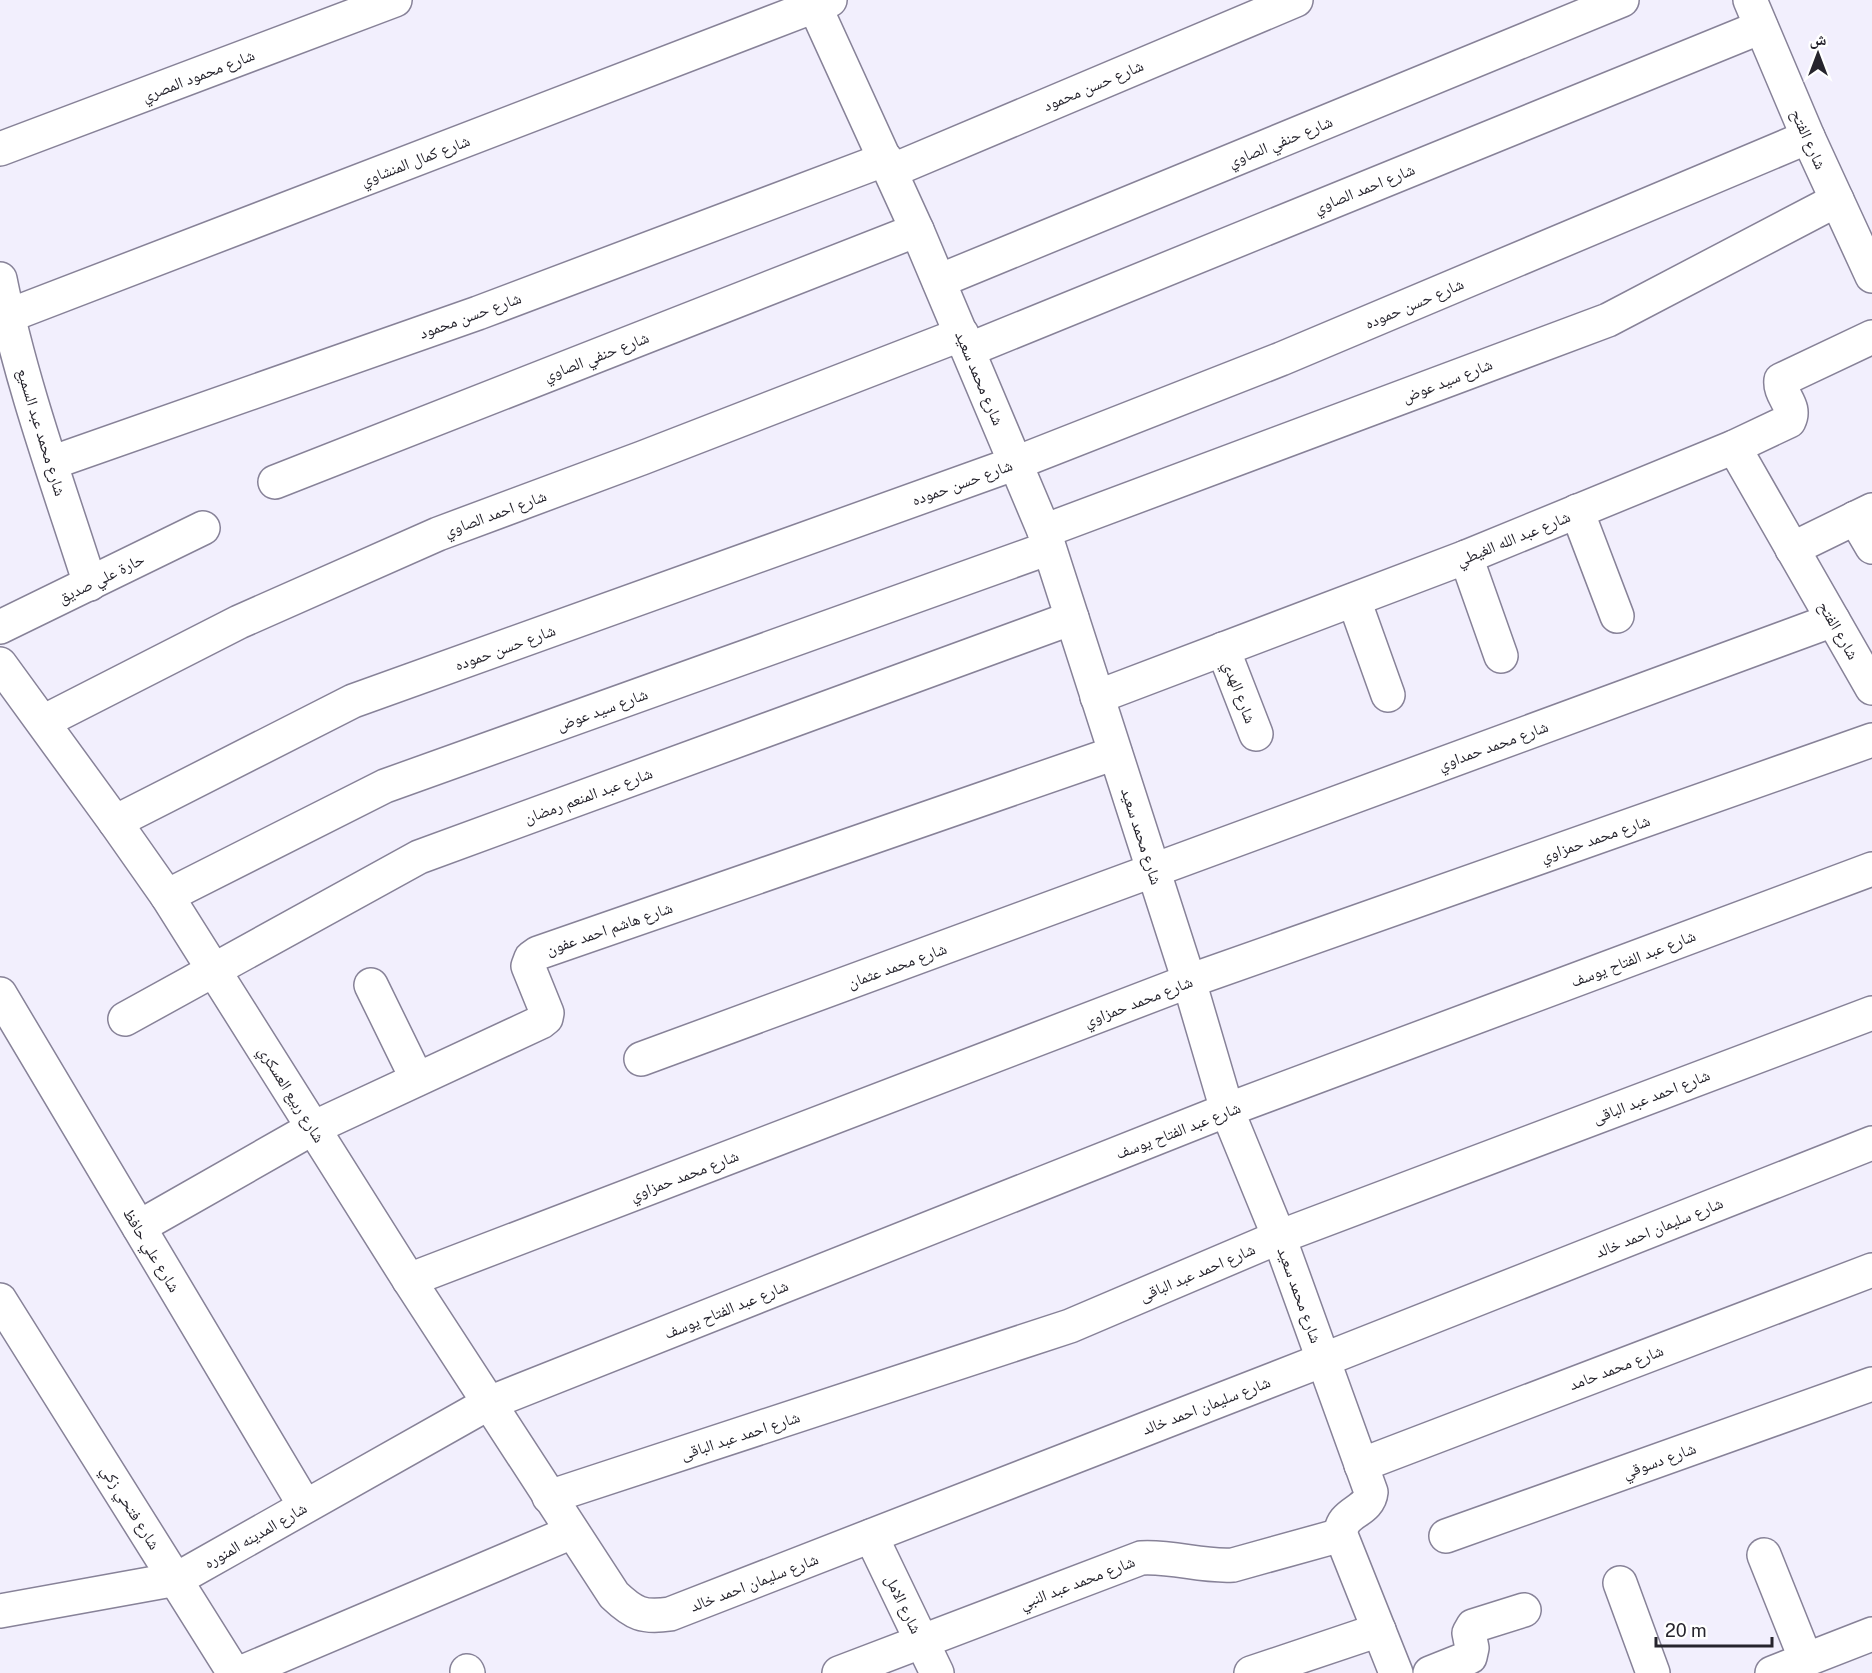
<svg xmlns="http://www.w3.org/2000/svg" width="1872" height="1673" viewBox="0 0 1872 1673" font-family="'Public Sans','Noto Naskh Arabic',sans-serif">
  <rect width="100%" height="100%" fill="#f2effd"/>
  <g fill="none" stroke-linecap="round" stroke-linejoin="round">
    <g stroke="#878298" stroke-width="36">
      <g id="street">
        <path d="M812 0 917 230 1044 531 1189 981 1227 1110 1279 1237 1371 1492C1369 1513 1340 1511 1341 1535L1396 1673"/>
        <path d="M1750 0 1808 137 1872 276"/>
        <path d="M0 149 395 0"/>
        <path d="M891 171 1296 0"/>
        <path d="M0 279C21 383 58 484 90 584"/>
        <path d="M939 281 1622 0"/>
        <path d="M0 319 830 0"/>
        <path d="M968 350 1761 27"/>
        <path d="M1734 447 1872 688"/>
        <path d="M51 463 478 313 886 159"/>
        <path d="M275 482 917 230"/>
        <path d="M1577 511 1617 616"/>
        <path d="M1855 518 1872 547"/>
        <path d="M1044 531 1608 320 1837 200"/>
        <path d="M1792 549 1872 510"/>
        <path d="M1466 557 1501 656"/>
        <path d="M1354 600 1388 695"/>
        <path d="M0 627 203 528"/>
        <path d="M1223 649 1256 734"/>
        <path d="M0 664 115 822 167 896 409 1280 614 1595C634 1614 643 1618 670 1614L1323 1360 1872 1143"/>
        <path d="M1097 697 1466 557 1734 447 1789 421C1797 405 1779 396 1781 380L1872 337"/>
        <path d="M43 722 239 622 438 534 642 458 962 334"/>
        <path d="M115 822 353 701 1016 463 1281 359 1808 137"/>
        <path d="M167 896 385 786 1049 548"/>
        <path d="M371 985 417 1079"/>
        <path d="M0 994 305 1506"/>
        <path d="M125 1019 419 857 1072 618"/>
        <path d="M641 1059 1833 620"/>
        <path d="M139 1227 313 1128 541 1022 546 1018 547 1013 528 966 531 958 538 953 1115 753"/>
        <path d="M409 1280 1189 981 1872 740"/>
        <path d="M0 1300 234 1673"/>
        <path d="M1361 1465 1872 1270"/>
        <path d="M549 1497 1070 1326 1279 1237 1872 1013"/>
        <path d="M871 1536 937 1673"/>
        <path d="M1446 1536 1872 1384"/>
        <path d="M1764 1555 1806 1660"/>
        <path d="M1620 1583 1653 1673"/>
        <path d="M0 1611 177 1579 489 1403 1227 1110 1872 869"/>
        <path d="M467 1671 468 1673"/>
        <path d="M240 1673 572 1532"/>
        <path d="M839 1673 1141 1558C1174 1556 1201 1567 1233 1565L1341 1535"/>
        <path d="M1251 1673 1379 1630"/>
        <path d="M1430 1673 1470 1657 1472 1648 1469 1633 1473 1626 1524 1610"/>
        <path d="M1772 1673 1872 1634"/>
      </g>
    </g>
    <use href="#street" stroke="#fff" stroke-width="33"/>
  </g>
  <g text-anchor="middle" stroke-width="4.5" stroke-linejoin="round" paint-order="stroke">
    <g font-size="16" fill="#26242d" stroke="#fff">
      <text transform="translate(198 75) rotate(-21)" y="6">شارع محمود المصري</text>
      <text transform="translate(1093 85) rotate(-23)" y="6">شارع حسن محمود</text>
      <text transform="translate(1809 139) rotate(66)" y="6">شارع الفتح</text>
      <text transform="translate(1280 141) rotate(-22)" y="6">شارع حنفي الصاوي</text>
      <text transform="translate(415 160) rotate(-21)" y="6">شارع كمال المنشاوي</text>
      <text transform="translate(1364 188) rotate(-22)" y="6">شارع احمد الصاوي</text>
      <text transform="translate(1414 303) rotate(-23)" y="6">شارع حسن حموده</text>
      <text transform="translate(470 315) rotate(-20)" y="6">شارع حسن محمود</text>
      <text transform="translate(596 356) rotate(-21)" y="6">شارع حنفي الصاوي</text>
      <text transform="translate(980 378) rotate(67)" y="6">شارع محمد سعيد</text>
      <text transform="translate(1447 380) rotate(-21)" y="6">شارع سيد عوض</text>
      <text transform="translate(42 432) rotate(73)" y="6">شارع محمد عبد السميع</text>
      <text transform="translate(962 482) rotate(-20)" y="6">شارع حسن حموده</text>
      <text transform="translate(495 513) rotate(-20)" y="6">شارع احمد الصاوي</text>
      <text transform="translate(1513 538) rotate(-22)" y="6">شارع عبد الله الغيطي</text>
      <text transform="translate(101 578) rotate(-26)" y="6">حارة علي صديق</text>
      <text transform="translate(1839 630) rotate(60)" y="6">شارع الفتح</text>
      <text transform="translate(505 647) rotate(-20)" y="6">شارع حسن حموده</text>
      <text transform="translate(1240 692) rotate(69)" y="6">شارع الهدي</text>
      <text transform="translate(602 709) rotate(-20)" y="6">شارع سيد عوض</text>
      <text transform="translate(1493 745) rotate(-20)" y="6">شارع محمد حمداوي</text>
      <text transform="translate(588 795) rotate(-20)" y="6">شارع عبد المنعم رمضان</text>
      <text transform="translate(1142 836) rotate(72)" y="6">شارع محمد سعيد</text>
      <text transform="translate(1595 838) rotate(-19)" y="6">شارع محمد حمزاوي</text>
      <text transform="translate(609 928) rotate(-19)" y="6">شارع هاشم احمد عفون</text>
      <text transform="translate(1633 958) rotate(-21)" y="6">شارع عبد الفتاح يوسف</text>
      <text transform="translate(897 965) rotate(-20)" y="6">شارع محمد عثمان</text>
      <text transform="translate(1138 1001) rotate(-21)" y="6">شارع محمد حمزاوي</text>
      <text transform="translate(292 1094) rotate(58)" y="6">شارع ربيع العسكري</text>
      <text transform="translate(1651 1096) rotate(-21)" y="6">شارع احمد عبد الباقى</text>
      <text transform="translate(1178 1130) rotate(-21)" y="6">شارع عبد الفتاح يوسف</text>
      <text transform="translate(684 1175) rotate(-21)" y="6">شارع محمد حمزاوي</text>
      <text transform="translate(1659 1227) rotate(-22)" y="6">شارع سليمان احمد خالد</text>
      <text transform="translate(152 1250) rotate(59)" y="6">شارع علي حافظ</text>
      <text transform="translate(1197 1272) rotate(-23)" y="6">شارع احمد عبد الباقى</text>
      <text transform="translate(1300 1295) rotate(70)" y="6">شارع محمد سعيد</text>
      <text transform="translate(726 1309) rotate(-22)" y="6">شارع عبد الفتاح يوسف</text>
      <text transform="translate(1616 1367) rotate(-21)" y="6">شارع محمد حامد</text>
      <text transform="translate(1206 1405) rotate(-21)" y="6">شارع سليمان احمد خالد</text>
      <text transform="translate(740 1435) rotate(-18)" y="6">شارع احمد عبد الباقى</text>
      <text transform="translate(1659 1460) rotate(-20)" y="6">شارع دسوقي</text>
      <text transform="translate(131 1507) rotate(58)" y="6">شارع فتحي زكي</text>
      <text transform="translate(255 1535) rotate(-30)" y="6">شارع المدينه المنوره</text>
      <text transform="translate(754 1582) rotate(-21)" y="6">شارع سليمان احمد خالد</text>
      <text transform="translate(1077 1582) rotate(-21)" y="6">شارع محمد عبد النبي</text>
      <text transform="translate(904 1604) rotate(64)" y="6">شارع الامل</text>
    </g>
  </g>
  <g transform="translate(1818 54)" stroke="#ffffff" stroke-width="4.5" paint-order="stroke">
  <path d="M0-4.5L10 22L0 15L-10 22Z" fill="#26242d"/>
  <text y="-9" font-size="16" font-weight="bold" text-anchor="middle" fill="#26242d">ش</text>
  </g>
  <path d="M1656 1637v9h116v-9" fill="none" stroke="#26242d" stroke-width="3"/>
  <text x="1665" y="1637" font-size="18" fill="#26242d" stroke="#ffffff" stroke-width="4.5" paint-order="stroke">20 m</text>
</svg>
